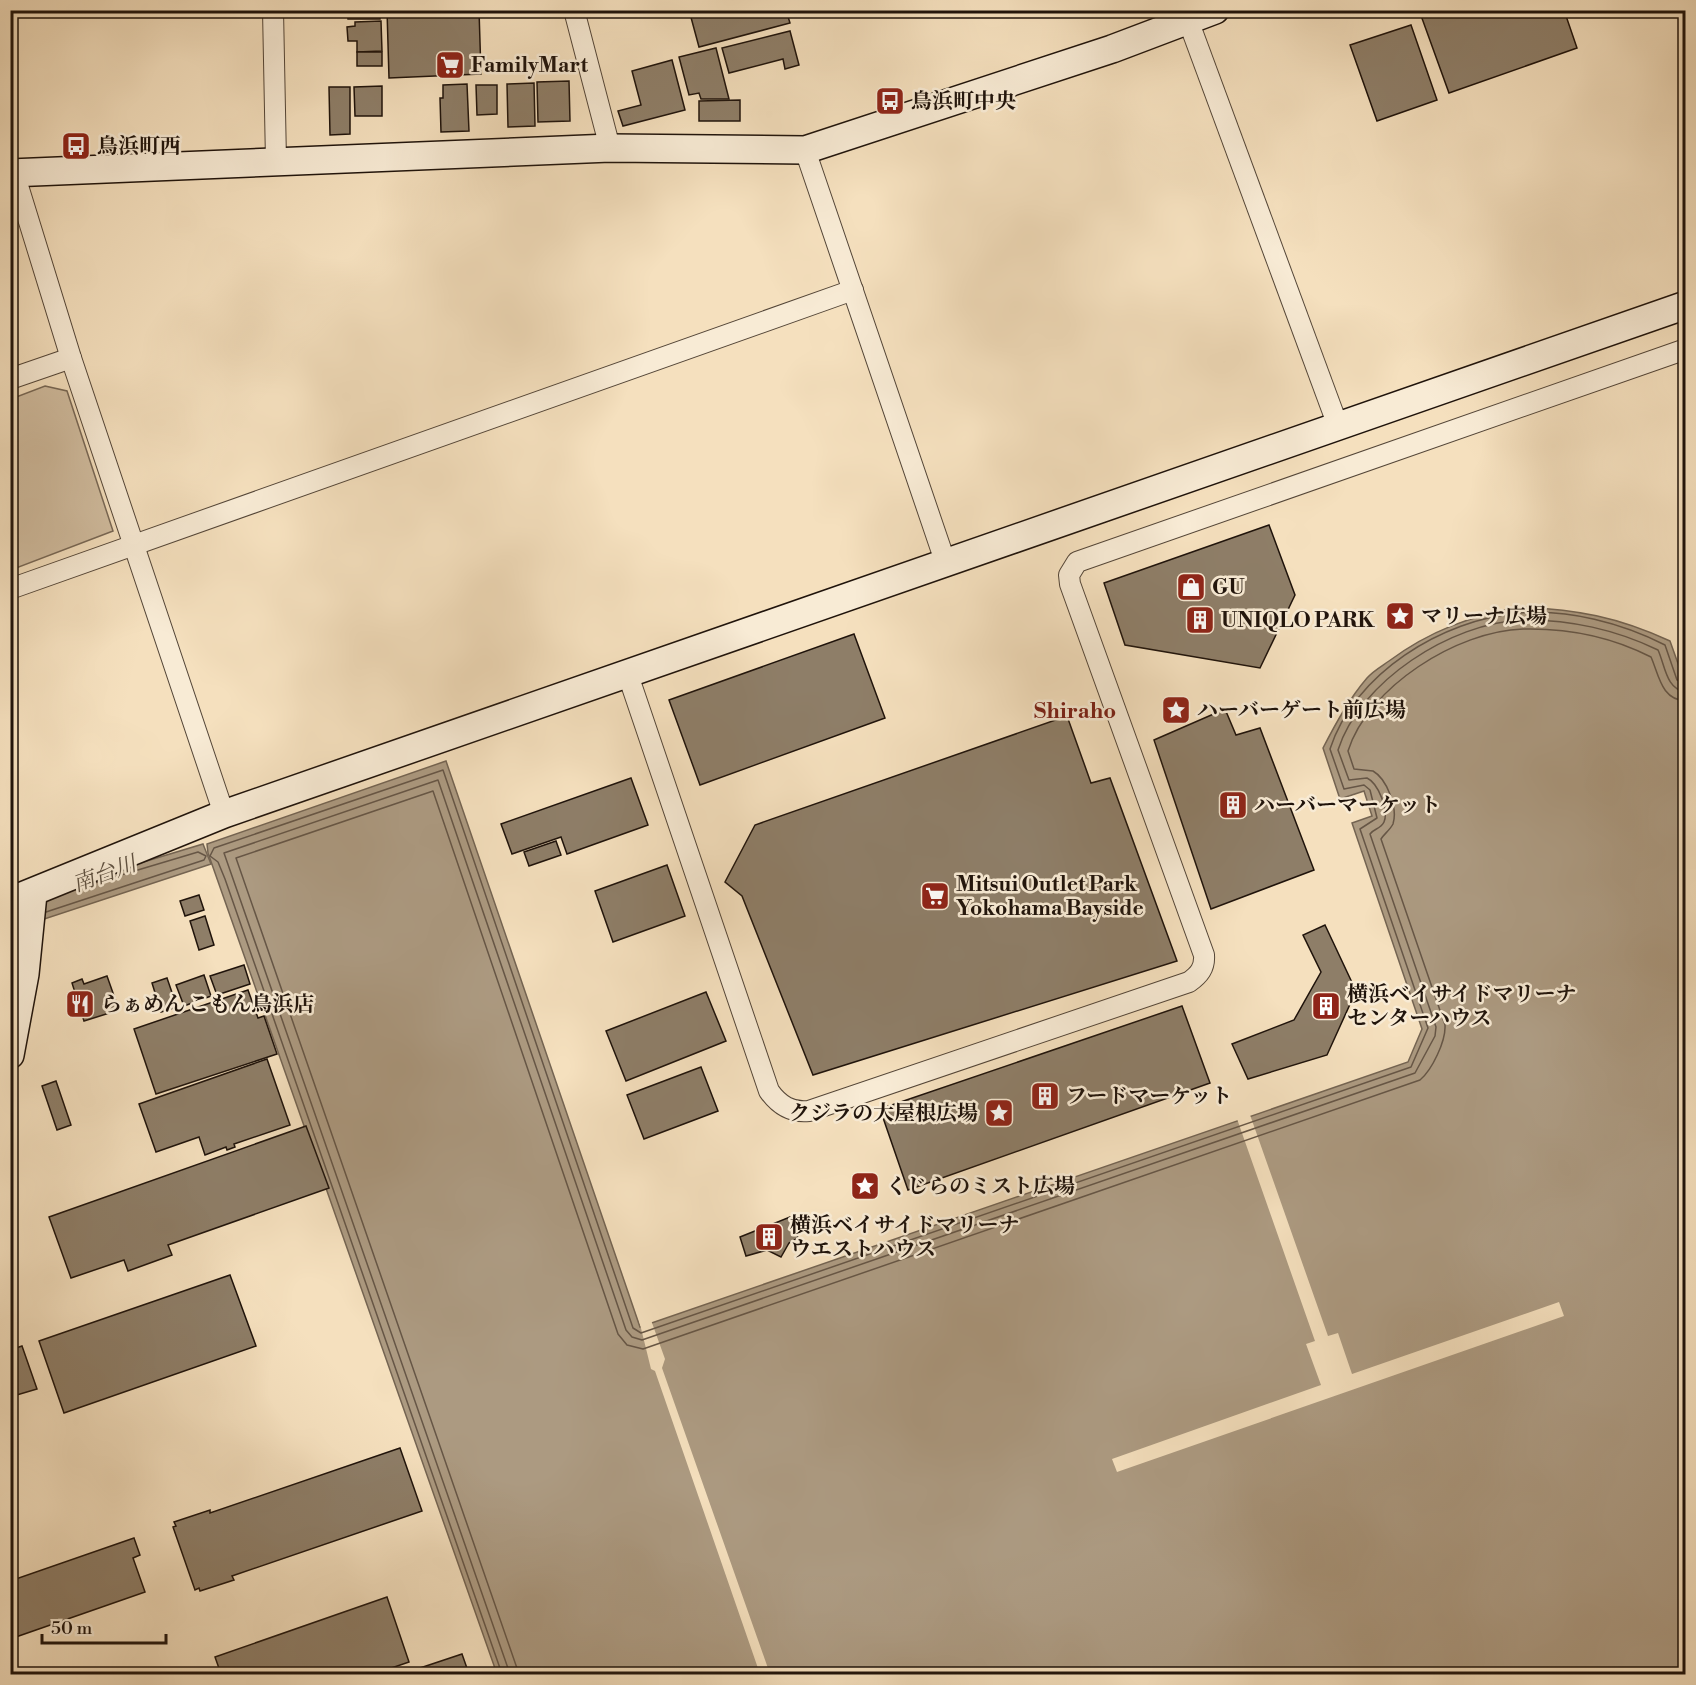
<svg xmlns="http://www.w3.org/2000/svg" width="1696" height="1685" viewBox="0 0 1696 1685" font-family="'Libre Bodoni','Noto Serif JP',serif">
  <rect width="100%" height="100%" fill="#f5e0be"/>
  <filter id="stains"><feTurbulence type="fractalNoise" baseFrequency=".00333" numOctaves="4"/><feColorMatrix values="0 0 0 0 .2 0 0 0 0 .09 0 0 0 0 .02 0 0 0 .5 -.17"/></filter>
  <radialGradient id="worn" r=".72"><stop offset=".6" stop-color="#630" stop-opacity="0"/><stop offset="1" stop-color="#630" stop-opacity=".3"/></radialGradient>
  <path fill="#d1bda0" stroke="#786856" stroke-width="1.5" d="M45 386 67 391 113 531 11 570V399Z"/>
  <g fill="#ac9a81" stroke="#746452" stroke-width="1.5">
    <path d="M1519 607C1576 609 1618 617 1670 641L1686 686 1685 1674H497L208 853 207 844 446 761 640 1327 1408 1062 1422 1029 1352 823 1372 816 1364 791 1340 799 1323 748C1336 723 1349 699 1367 678 1373 671 1382 666 1389 661 1431 630 1469 617 1519 607Z"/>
    <path d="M203 844 211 864 11 930V902Z"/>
  </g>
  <g fill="#f5e0be">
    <path d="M1249 1112 1328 1336 1338 1333 1352 1374 1559 1302 1564 1316 1117 1472 1112 1459 1321 1385 1306 1344 1315 1341 1236 1116Z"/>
    <path d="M638 1316 641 1323 651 1320 665 1359 662 1368 770 1674H760L655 1371 651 1369Z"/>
  </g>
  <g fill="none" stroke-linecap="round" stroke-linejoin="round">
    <g stroke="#665646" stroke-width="1.5">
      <path d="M46 912 204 860 206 856 198 852 91 884"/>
      <path d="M502 1674 225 879 218 862 210 856 214 848 443 770 633 1328 641 1333 1411 1067 1428 1028 1360 829 1377 818 1370 790 1364 785 1344 789 1330 749C1354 674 1442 619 1520 613 1568 609 1622 623 1665 645L1677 680 1686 684"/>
      <path d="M510 1674 224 853 438 780 626 1330 632 1337 642 1340 1415 1073 1435 1036 1436 1027 1370 834C1373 829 1381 829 1384 822 1389 810 1378 783 1367 778L1349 780 1338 750C1360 681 1451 623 1522 620 1569 619 1617 630 1658 650 1665 665 1666 690 1686 692"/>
      <path d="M519 1674 236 858 433 791 618 1334 627 1345 643 1349 1420 1080C1432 1070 1446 1041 1445 1025L1381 839C1384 834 1390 830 1393 824 1398 808 1387 779 1373 771L1354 769 1348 751C1368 687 1457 631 1523 629 1567 628 1612 637 1651 657 1659 675 1661 700 1686 701"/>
    </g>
  </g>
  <g fill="#8e7e68" stroke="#1f130b" stroke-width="1.5">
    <path d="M347 10H380V19H348Z"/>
    <path d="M387 10H479L481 74 389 78Z"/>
    <path d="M689 10H786L790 23 699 47Z"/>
    <path d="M1419 10H1564L1577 48 1449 93Z"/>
    <path d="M381 21 382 51 357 52V41H348L347 27 355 26V22Z"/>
    <path d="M1411 25 1437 100 1377 121 1350 45Z"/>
    <path d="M790 31 799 65 785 69 783 59 729 73 722 48Z"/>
    <path d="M716 48 729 99H701L699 93 689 95 679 57Z"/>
    <rect x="357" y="52" width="25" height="14"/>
    <path d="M672 60 685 110 623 126 618 111 641 105 632 71Z"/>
    <path d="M569 81 570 121 538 122 537 82Z"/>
    <path d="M534 83 535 126 508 127 507 84Z"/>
    <path d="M467 84 469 131 441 132 440 98H443V85Z"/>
    <path d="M476 85H497V114L477 115Z"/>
    <path d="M382 86V116H355L354 87Z"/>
    <path d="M329 87H350V134L330 135Z"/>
    <path d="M740 100V121H699V101Z"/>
    <path d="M1269 525 1295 595 1260 668 1125 645 1104 583Z"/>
    <path d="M854 634 885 718 700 785 669 700Z"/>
    <path d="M1225 709 1236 735 1260 728 1314 870 1211 909 1154 740Z"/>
    <path d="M1067 716 1091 783 1110 778 1177 961 813 1075 742 896 725 882 755 825Z"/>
    <path d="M631 778 648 825 567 854 561 837 512 854 501 824Z"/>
    <path d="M556 841 561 855 529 866 524 852Z"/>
    <path d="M667 865 685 916 613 942 595 891Z"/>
    <path d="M199 895 204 910 185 916 180 901Z"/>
    <path d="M205 916 214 945 199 950 190 921Z"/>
    <path d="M1325 925 1356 991 1327 1055 1248 1079 1232 1044 1294 1020 1321 972 1303 935Z"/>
    <path d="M244 965 250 984 217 995 210 976Z"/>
    <path d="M204 975 211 996 184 1006 176 985Z"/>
    <path d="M107 976 119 1010 84 1021 72 983 82 979 84 984Z"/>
    <path d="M167 978 177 1007 161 1012 152 983Z"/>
    <path d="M248 990 258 1018 264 1016 277 1054 156 1094 134 1029Z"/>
    <path d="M706 992 726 1041 626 1081 606 1031Z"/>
    <path d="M1182 1006 1210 1083 908 1190 880 1109Z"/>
    <path d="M267 1059 290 1125 234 1144 235 1147 227 1150 226 1147 205 1155 199 1137 156 1152 139 1104Z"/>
    <path d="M701 1067 718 1111 644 1139 627 1095Z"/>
    <path d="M56 1081 71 1125 57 1130 42 1086Z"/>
    <path d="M306 1126 329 1188 168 1245 172 1255 128 1271 124 1260 71 1278 49 1217Z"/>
    <path d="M790 1217 798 1238 789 1243 781 1257 767 1250 746 1256 740 1237Z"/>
    <path d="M230 1275 256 1346 64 1413 39 1341Z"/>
    <path d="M22 1346 37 1389 10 1397V1350Z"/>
    <path d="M400 1448 422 1511 232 1576 234 1580 200 1591 199 1588 195 1590 173 1527 176 1526 174 1522 210 1510V1513Z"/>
    <path d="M134 1538 140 1555 133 1558 145 1592 13 1638 10 1630V1581Z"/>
    <path d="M387 1597 409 1662 374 1674H221L215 1657Z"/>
    <path d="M462 1654 469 1674H402Z"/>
  </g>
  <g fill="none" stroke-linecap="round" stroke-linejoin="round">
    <g stroke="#544638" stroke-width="22">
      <g id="street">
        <path d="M273 10 276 161"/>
        <path d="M574 10 610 148"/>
        <path d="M1188 20 1338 426"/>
        <path d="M805 150 946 564"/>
        <path d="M14 173 71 358 224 814"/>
        <path d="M10 379 71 358"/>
        <path d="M10 589 853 290"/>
        <path d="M628 675 769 1091C779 1105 791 1113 809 1111L1189 982C1199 975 1205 968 1204 955L1070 584 1069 575 1077 562 1686 349"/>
      </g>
    </g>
    <g stroke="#1f130b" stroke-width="30">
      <g id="secondary">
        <path d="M10 173 610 148 805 150 1112 49 1215 10"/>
        <path d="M10 901 224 814 1686 305"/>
        <path d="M10 1055 25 974 33 894"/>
      </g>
    </g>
    <use href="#street" stroke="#f8ebd5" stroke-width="20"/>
    <use href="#secondary" stroke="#f8ebd5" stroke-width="27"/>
  </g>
  <defs>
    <g id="supermarket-square" transform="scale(1.5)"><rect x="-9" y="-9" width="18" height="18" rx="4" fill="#8f2418" stroke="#f8ebd5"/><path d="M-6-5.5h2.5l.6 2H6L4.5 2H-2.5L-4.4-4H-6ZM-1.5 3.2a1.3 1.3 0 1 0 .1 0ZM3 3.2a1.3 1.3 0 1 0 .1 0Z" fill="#fff"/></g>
    <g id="bus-square" transform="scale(1.5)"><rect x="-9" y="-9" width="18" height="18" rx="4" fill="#8f2418" stroke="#f8ebd5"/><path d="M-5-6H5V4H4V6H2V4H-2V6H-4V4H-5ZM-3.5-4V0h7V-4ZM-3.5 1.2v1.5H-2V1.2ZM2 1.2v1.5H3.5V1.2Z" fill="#fff"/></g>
    <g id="shop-square" transform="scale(1.5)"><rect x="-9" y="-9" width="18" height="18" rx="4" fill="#8f2418" stroke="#f8ebd5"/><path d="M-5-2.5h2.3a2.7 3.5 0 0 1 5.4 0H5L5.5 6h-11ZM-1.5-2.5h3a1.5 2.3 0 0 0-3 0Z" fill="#fff"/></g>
    <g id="sight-square" transform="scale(1.5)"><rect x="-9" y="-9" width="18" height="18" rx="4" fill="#8f2418" stroke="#f8ebd5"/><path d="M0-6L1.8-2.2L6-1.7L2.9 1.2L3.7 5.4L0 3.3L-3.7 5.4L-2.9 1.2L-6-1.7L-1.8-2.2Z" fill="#fff"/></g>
    <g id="building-square" transform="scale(1.5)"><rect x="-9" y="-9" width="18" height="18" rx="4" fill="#8f2418" stroke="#f8ebd5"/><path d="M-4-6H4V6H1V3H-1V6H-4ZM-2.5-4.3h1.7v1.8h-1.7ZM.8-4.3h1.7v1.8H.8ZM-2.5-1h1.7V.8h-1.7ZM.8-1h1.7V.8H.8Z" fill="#fff"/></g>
    <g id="restaurant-square" transform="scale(1.5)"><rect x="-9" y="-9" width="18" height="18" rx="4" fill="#8f2418" stroke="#f8ebd5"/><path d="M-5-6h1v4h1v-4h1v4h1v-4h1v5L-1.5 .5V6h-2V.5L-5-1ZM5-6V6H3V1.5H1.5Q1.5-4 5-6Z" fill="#fff"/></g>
  </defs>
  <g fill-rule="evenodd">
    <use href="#supermarket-square" x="450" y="65"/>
    <use href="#bus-square" x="890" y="101"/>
    <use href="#bus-square" x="76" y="146"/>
    <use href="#shop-square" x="1191" y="587"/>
    <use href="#sight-square" x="1400" y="616"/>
    <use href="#building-square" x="1200" y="620"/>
    <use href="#sight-square" x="1176" y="710"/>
    <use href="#building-square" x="1233" y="805"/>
    <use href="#supermarket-square" x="935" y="896"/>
    <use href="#restaurant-square" x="80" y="1004"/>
    <use href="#building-square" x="1326" y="1006"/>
    <use href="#building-square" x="1045" y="1096"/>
    <use href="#sight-square" x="999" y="1113"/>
    <use href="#sight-square" x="865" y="1186"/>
    <use href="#building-square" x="769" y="1237"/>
  </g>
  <g text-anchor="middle" stroke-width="5" stroke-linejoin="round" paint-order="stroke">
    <g font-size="21" font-weight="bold" fill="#1f130b" stroke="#f8ebd5" text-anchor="start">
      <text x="471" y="72">FamilyMart</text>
      <text x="911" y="108">鳥浜町中央</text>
      <text x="97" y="153">鳥浜町西</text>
      <text x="1212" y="594">GU</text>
      <text x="1421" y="623">マリーナ広場</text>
      <text x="1221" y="627">UNIQLO PARK</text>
      <text x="1197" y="717">ハーバーゲート前広場</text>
      <text x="1254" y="812">ハーバーマーケット</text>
      <text x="956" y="891">Mitsui Outlet Park<tspan x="956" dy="24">Yokohama Bayside</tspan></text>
      <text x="1347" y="1001">横浜ベイサイドマリーナ<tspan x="1347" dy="24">センターハウス</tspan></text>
      <text x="101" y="1011">らぁめん こもん鳥浜店</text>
      <text x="1066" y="1103">フードマーケット</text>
      <text x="978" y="1120" text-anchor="end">クジラの大屋根広場</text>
      <text x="886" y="1193">くじらのミスト広場</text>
      <text x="790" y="1232">横浜ベイサイドマリーナ<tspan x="790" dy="24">ウエストハウス</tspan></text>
    </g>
    <g font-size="22" font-weight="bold" fill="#7a1f14" stroke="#f8ebd5">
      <text x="1075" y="718">Shiraho</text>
    </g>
    <g font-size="22" font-style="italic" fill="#5e5040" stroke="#f8ebd5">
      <text transform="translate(104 873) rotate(-20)" y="8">南台川</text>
    </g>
  </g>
  <rect width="1696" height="1685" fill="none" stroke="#f5e0be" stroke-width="36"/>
  <rect x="12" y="12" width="1672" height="1661" fill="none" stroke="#1f130b" stroke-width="3"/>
  <rect x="18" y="18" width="1660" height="1649" fill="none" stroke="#1f130b" stroke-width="1.5"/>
  <path d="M42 1634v9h124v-9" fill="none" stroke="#1f130b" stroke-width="3"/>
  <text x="51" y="1634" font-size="18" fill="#1f130b" stroke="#f8ebd5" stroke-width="4.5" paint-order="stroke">50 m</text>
  <rect width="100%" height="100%" filter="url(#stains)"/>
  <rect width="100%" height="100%" fill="url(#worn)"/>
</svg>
